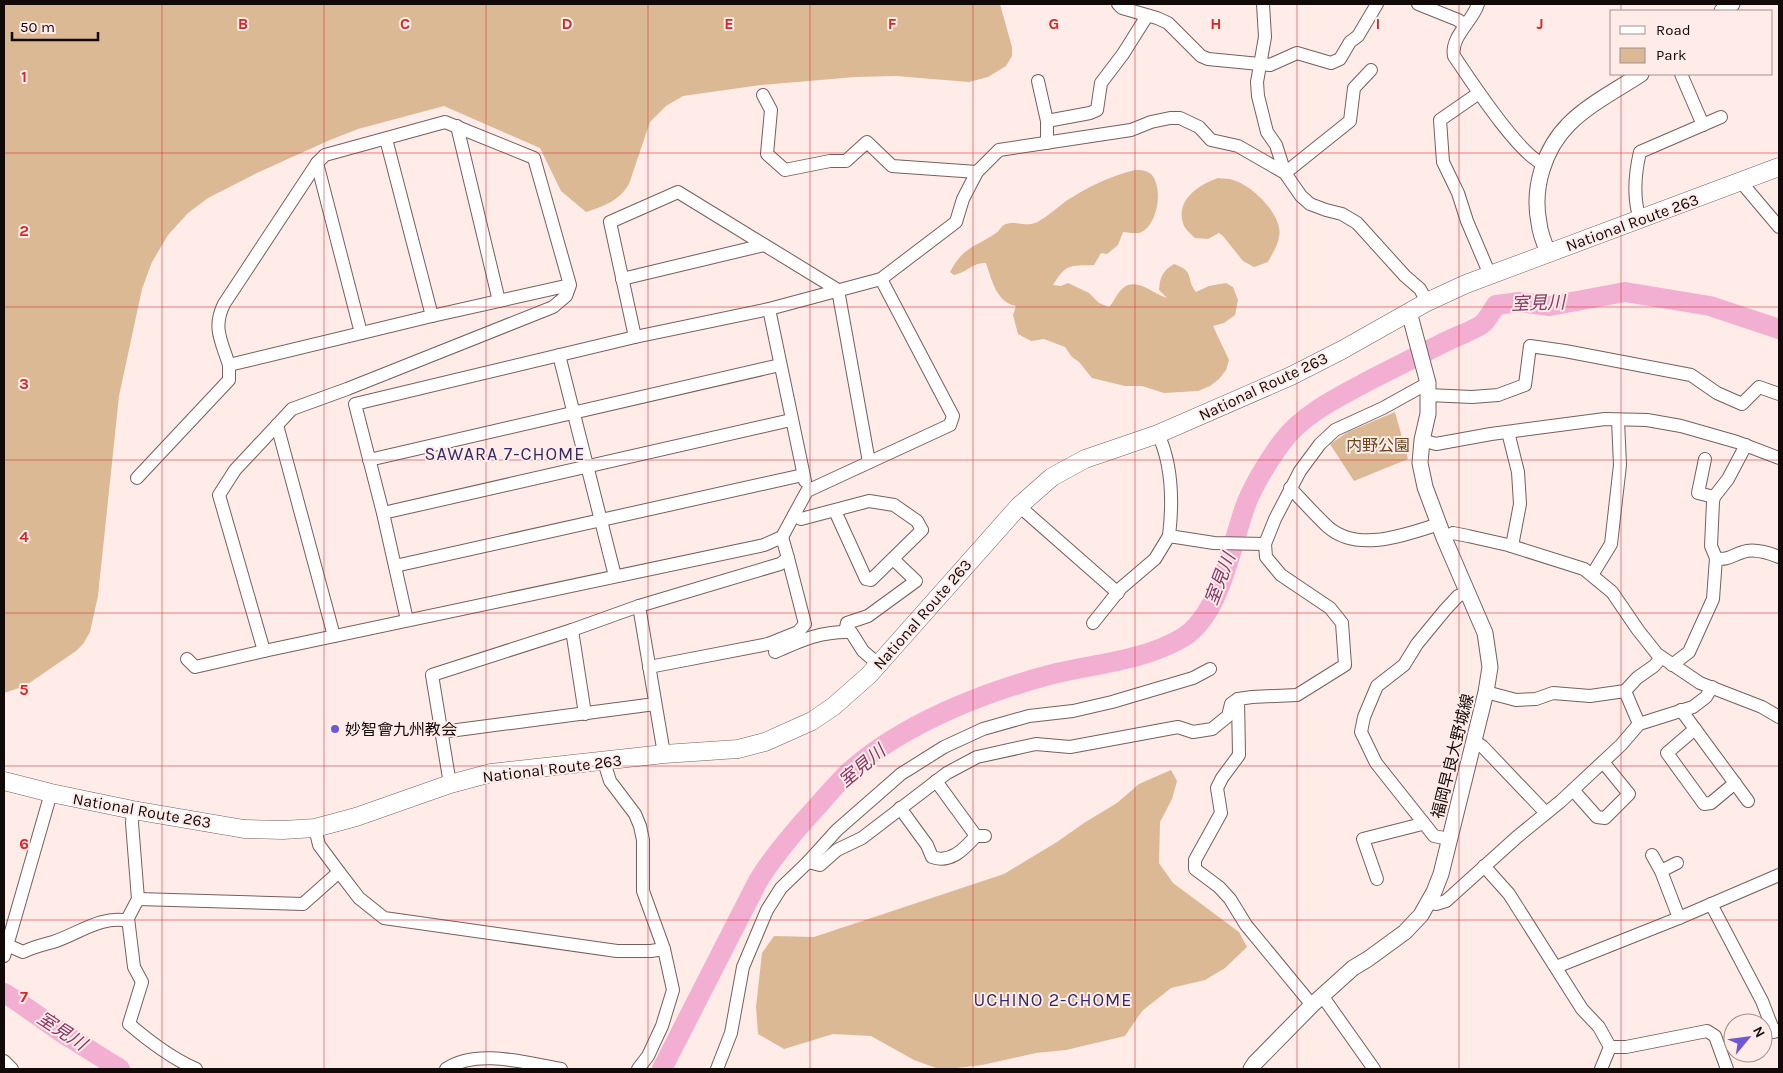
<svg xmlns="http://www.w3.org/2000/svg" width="1783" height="1073" viewBox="0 0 1783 1073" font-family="Karla,'Noto Sans JP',sans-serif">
  <rect width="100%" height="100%" fill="#ffebe8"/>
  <g fill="#dbb995">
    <path d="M4 4H1000L1012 47V56L1006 66 988 77 969 82 896 76 855 77 761 85 683 96 666 106 650 122 629 184C619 201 604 206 586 212L561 191 540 148 444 106 358 129 330 140 259 172 208 198 188 213 168 235 152 262 142 289 119 396 98 596 90 632 83 644 76 651 25 686 4 693Z"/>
    <path d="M1135 170C1141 170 1146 170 1151 174 1164 187 1158 227 1139 233 1134 234 1127 232 1123 232L1118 245 1107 254 1101 253 1094 265C1069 266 1067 263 1053 285L1061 286 1068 283 1089 293 1099 303 1109 307C1114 302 1117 293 1123 288 1137 277 1153 294 1167 298L1159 290C1160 278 1162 271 1174 264 1196 272 1185 278 1196 292L1209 286 1226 283 1233 287 1238 300 1235 315 1224 323 1213 326 1229 360 1226 370 1219 379 1210 386 1198 391 1164 393 1142 386H1125L1092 378 1079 362 1072 357 1065 347 1044 339 1031 341 1018 334 1013 315 1016 306C996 302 992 280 986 263 971 263 968 272 954 275L950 272C964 246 974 248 996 233 999 231 1001 227 1004 225 1014 220 1025 227 1035 223 1040 222 1060 206 1066 201 1088 187 1110 176 1135 170Z"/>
    <path d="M1218 178C1223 179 1229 178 1233 180 1252 185 1284 216 1279 237 1278 245 1272 254 1268 262L1254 267 1243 261 1223 236 1219 233 1208 239 1195 238C1191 234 1186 230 1184 226 1174 201 1198 185 1218 178Z"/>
    <path d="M1395 412 1408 459 1354 481 1330 444 1348 432Z"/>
    <path d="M1171 770 1177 781 1172 799 1160 822 1159 863 1173 883 1239 932 1247 947 1225 968 1205 980 1171 988 1142 1011 1125 1036 1066 1050 1036 1053 982 1065 948 1069H939L914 1060 871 1036 833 1034 784 1049 758 1034 756 1007 762 953 774 936 814 937 1004 874 1057 842 1084 823 1117 803 1139 784Z"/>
  </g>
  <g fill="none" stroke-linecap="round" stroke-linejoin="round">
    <g stroke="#f3afd2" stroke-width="20">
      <path d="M4 993 14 999 64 1034 120 1069"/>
      <path d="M662 1069 758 881C774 855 793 833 813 811 825 798 837 783 850 771 903 724 982 693 1049 675 1093 664 1143 661 1182 638 1220 616 1231 546 1245 507 1253 486 1269 460 1282 442 1304 413 1339 397 1370 380 1394 368 1417 356 1441 344 1452 338 1472 331 1481 325 1487 321 1492 311 1496 305L1519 302 1550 306 1625 292 1710 306 1779 329"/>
    </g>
    <g stroke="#75605d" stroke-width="14">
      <g id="minor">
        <path d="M1118 4 1122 8 1157 18 1168 23 1201 56 1208 59 1270 65 1297 53 1331 63 1340 59 1350 42 1358 36 1377 4"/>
        <path d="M1263 4 1265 37 1257 82 1258 96 1267 132 1276 145 1285 173 1301 196 1310 204 1326 210 1342 214 1357 223 1405 276 1420 289 1427 302"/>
        <path d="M1418 4 1458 20 1465 25"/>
        <path d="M1478 4C1473 21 1450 37 1454 56 1469 78 1520 157 1544 164"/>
        <path d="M1681 74 1703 125"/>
        <path d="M1038 81 1047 121"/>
        <path d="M1479 93 1440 120 1443 162 1458 193 1467 221 1490 275"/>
        <path d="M763 95 771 110 767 154 785 170 830 161H846L867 142 892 166 977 172"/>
        <path d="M457 126 499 301"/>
        <path d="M386 139 432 316"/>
        <path d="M1047 143V121L1090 113 1097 110 1101 83 1123 54 1147 16"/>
        <path d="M317 163 361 333"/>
        <path d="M1285 173 1350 121 1354 88 1371 70"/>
        <path d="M1741 182 1779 227"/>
        <path d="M1640 220C1633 198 1635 173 1640 152L1721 117"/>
        <path d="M622 279 764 245"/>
        <path d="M570 285 432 316 229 365C222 342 212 328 224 304L317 163 325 155 445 122 534 158 570 285 566 296 553 307 347 389 292 409 235 470 219 495 264 651 764 545 782 537 807 491 950 425 953 416 881 279"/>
        <path d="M769 309 805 481"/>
        <path d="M635 337 610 222 678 192 838 290 869 462"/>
        <path d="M559 355 615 576"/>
        <path d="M1428 395 1472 397 1498 395 1525 385 1530 346 1565 351 1691 375 1717 393 1742 404 1759 387 1779 394"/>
        <path d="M277 425 334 636"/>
        <path d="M1508 432 1518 472 1520 504 1512 546"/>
        <path d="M1158 434C1173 466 1173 502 1169 536L1214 543 1265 544"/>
        <path d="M1422 440 1436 444 1491 434 1605 419 1647 420 1681 426 1737 442 1779 458"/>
        <path d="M1705 459 1698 493 1714 497"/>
        <path d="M369 460 780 365"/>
        <path d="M137 478 229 380V365"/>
        <path d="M1290 488C1303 501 1315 515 1328 527 1358 553 1405 535 1439 524"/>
        <path d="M1019 506 1118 593"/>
        <path d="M383 513 791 420"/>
        <path d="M794 515 801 519 869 501 894 505 917 521 922 530 871 580 866 579 835 511"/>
        <path d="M1444 538 1453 533 1468 536 1508 545 1584 569 1612 592 1638 630 1657 654 1700 683 1762 707 1779 717"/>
        <path d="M1716 558C1728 561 1732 555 1743 552 1754 548 1769 553 1779 557"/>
        <path d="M395 566 803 475"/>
        <path d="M1592 575 1611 544 1620 465 1618 420"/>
        <path d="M639 606 664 754"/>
        <path d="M407 620 383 513 355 404 635 337 769 309 881 279 956 222 963 199 977 172 999 150 1131 130 1151 122 1170 118H1180L1199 127 1211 140 1238 146 1285 173"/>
        <path d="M1093 623 1121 588 1155 559 1169 536"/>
        <path d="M572 630 585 714"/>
        <path d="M845 632 847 623 868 616 916 581 893 559"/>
        <path d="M775 652C802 640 821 631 851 632L863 651 878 664"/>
        <path d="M187 659 195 667 264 651"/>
        <path d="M1672 665 1689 652 1713 599 1716 558 1711 546 1713 502 1714 497 1728 479 1746 445"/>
        <path d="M649 667 768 644 798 632 805 624 788 558"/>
        <path d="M1625 691 1639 724"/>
        <path d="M1486 692 1516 700 1536 699 1553 693 1590 696 1625 691 1637 678 1654 666 1661 658"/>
        <path d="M1681 710 1748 801"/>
        <path d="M1695 729 1667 753 1704 804 1711 803 1735 783"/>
        <path d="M442 732 655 704"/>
        <path d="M1474 741 1482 746 1546 813"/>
        <path d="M604 762 610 781 635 814 640 826 643 840V891L664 949 673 990 662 1026 648 1056 638 1069"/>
        <path d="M936 781 976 836H985"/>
        <path d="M450 784 432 675 572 630 639 606 780 564 788 558 782 537"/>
        <path d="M1573 790 1597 817 1605 818 1629 794 1603 762"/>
        <path d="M900 808 927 845 932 857C951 864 965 848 976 836"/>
        <path d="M133 810 132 823 138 899 128 918 134 967 142 982 129 1024C150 1042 171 1058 196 1069"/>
        <path d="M315 828 319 845 339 872 359 898 384 918 617 951H651L664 949"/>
        <path d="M1449 839 1434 836 1376 763 1361 732 1364 717 1377 686 1404 665 1417 644 1445 610 1458 596 1468 592"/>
        <path d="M1652 855 1661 871 1677 863"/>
        <path d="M808 862 820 865 837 850 862 838 947 773 977 757 1036 744 1070 747 1178 727 1193 732 1212 729 1228 716 1231 704 1238 699"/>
        <path d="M1484 866 1509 894 1582 1009 1599 1027 1610 1047 1601 1069"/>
        <path d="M1661 871 1679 918"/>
        <path d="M1377 879 1363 839 1418 825 1423 822"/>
        <path d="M138 899 303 904 339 872"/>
        <path d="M1429 902 1436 904 1446 901 1517 837 1561 801 1621 745 1639 724 1693 707 1706 697 1712 687"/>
        <path d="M1711 904 1762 1001 1774 1032 1779 1030"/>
        <path d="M7 945 23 952C33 947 42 945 53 942 78 934 101 915 128 921"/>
        <path d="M4 956 51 793"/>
        <path d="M1556 967 1679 918 1779 875"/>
        <path d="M1323 997 1374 1069"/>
        <path d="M1312 1005 1246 925 1230 899 1219 887 1195 869V860L1221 813 1217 788 1222 778 1239 755 1238 699 1252 697 1297 695 1345 665 1342 623 1330 608 1281 575 1266 557 1265 544 1275 519 1300 471 1320 444 1335 430 1383 408 1428 383"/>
        <path d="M1610 1047H1626L1707 1031 1715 1036 1727 1069"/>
        <path d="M4 1061 12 1069"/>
        <path d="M446 1069C476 1048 526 1063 561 1069"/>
        <path d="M717 1069 731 1033 743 967 767 910 781 888 808 862 837 830 901 774 944 747 983 729 1029 716 1073 711 1112 702 1193 678 1210 669"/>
      </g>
    </g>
    <g stroke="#75605d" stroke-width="17">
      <g id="major">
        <path d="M1722 11 1732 4"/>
        <path d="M1548 252C1544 243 1540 233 1539 223 1532 188 1544 149 1569 124 1589 104 1617 90 1641 74"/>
        <path d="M1251 1069 1255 1063 1312 1005 1353 968 1368 959 1405 932 1421 915 1434 892 1441 874 1486 692 1490 667 1485 633 1444 538 1425 487 1420 463 1422 440 1428 414V383L1409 312"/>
      </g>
    </g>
    <g stroke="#75605d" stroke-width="19">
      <path id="highway" d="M4 781 51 793 133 810 244 829 283 830 315 828 356 817 450 784 491 773 664 754 738 749 765 742 812 721 834 706 869 675 1019 506 1052 477 1085 459 1158 434 1291 376 1342 350 1427 302 1466 284 1779 167"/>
    </g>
    <use href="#minor" stroke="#fff" stroke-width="12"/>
    <use href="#major" stroke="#fff" stroke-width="15"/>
    <use href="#highway" stroke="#fff" stroke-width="18"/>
  </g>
  <path fill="none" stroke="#d62828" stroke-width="1" stroke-opacity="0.55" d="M162 4V1069M324 4V1069M486 4V1069M648 4V1069M810 4V1069M973 4V1069M1135 4V1069M1297 4V1069M1459 4V1069M1621 4V11M1621 74V1069M4 153H1779M4 307H1779M4 460H1779M4 613H1779M4 766H1779M4 920H1779"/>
  <circle fill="#6b58d2" stroke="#ffebe8" stroke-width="2" cx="335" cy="729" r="5"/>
  <g text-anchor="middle" stroke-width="4" stroke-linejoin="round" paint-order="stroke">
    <g font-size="16" fill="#120a09" stroke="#ffebe8">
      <text transform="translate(1632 222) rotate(-20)" y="6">National Route 263</text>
      <text transform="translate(1263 386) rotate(-25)" y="6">National Route 263</text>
      <text transform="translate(922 614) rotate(-49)" y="6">National Route 263</text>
      <text transform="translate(1452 756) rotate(-76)" y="6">福岡早良大野城線</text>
      <text transform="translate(552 768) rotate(-7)" y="6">National Route 263</text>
      <text transform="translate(142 810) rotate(10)" y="6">National Route 263</text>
    </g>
    <g font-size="16" fill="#67451d" stroke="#ffebe8">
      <text x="1378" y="451">内野公園</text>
    </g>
    <g font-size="16" fill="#120a09" stroke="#ffebe8" text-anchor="start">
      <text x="345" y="735">妙智會九州教会</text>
    </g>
    <g font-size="18" font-style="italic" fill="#863765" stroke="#ffebe8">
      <text transform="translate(1538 303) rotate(-2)" y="6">室見川</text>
      <text transform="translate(1220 579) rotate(-69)" y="6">室見川</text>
      <text transform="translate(862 766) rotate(-40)" y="6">室見川</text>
      <text transform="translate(62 1031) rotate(33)" y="6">室見川</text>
    </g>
    <g font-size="18" letter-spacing="1" fill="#322a65" stroke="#ffebe8">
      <text x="505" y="460">SAWARA 7-CHOME</text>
      <text x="1053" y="1006">UCHINO 2-CHOME</text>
    </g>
  </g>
  <g font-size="16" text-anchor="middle" font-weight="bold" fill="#d62828" stroke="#ffebe8" stroke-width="4" stroke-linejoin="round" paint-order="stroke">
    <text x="243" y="29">B</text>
    <text x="405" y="29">C</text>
    <text x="567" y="29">D</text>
    <text x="729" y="29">E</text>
    <text x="892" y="29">F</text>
    <text x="1054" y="29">G</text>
    <text x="1216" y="29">H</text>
    <text x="1378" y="29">I</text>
    <text x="1540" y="29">J</text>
    <text x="24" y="82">1</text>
    <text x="24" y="236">2</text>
    <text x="24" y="389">3</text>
    <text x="24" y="542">4</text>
    <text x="24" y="695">5</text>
    <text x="24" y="849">6</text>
    <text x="24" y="1002">7</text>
  </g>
  <rect width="1783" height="1073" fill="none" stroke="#120a09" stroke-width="10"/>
  <rect x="1610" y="10" width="162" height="65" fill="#ffebe8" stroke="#a0918f"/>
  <rect x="1620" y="26" width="25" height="8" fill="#ffffff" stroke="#a0918f"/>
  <text x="1656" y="35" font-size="15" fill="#120a09">Road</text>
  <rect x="1620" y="48" width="25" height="15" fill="#dbb995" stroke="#a0918f"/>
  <text x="1656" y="60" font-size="15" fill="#120a09">Park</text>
  <g transform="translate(1748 1038) rotate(61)"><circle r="24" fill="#ffebe8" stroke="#a0918f"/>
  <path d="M0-4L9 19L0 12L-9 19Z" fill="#6b58d2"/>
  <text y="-8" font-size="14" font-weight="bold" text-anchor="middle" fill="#120a09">N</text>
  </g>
  <path d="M12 32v8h86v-8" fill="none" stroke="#120a09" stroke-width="2.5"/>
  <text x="20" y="32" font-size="15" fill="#120a09" stroke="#ffebe8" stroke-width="4" paint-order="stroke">50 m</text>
</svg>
